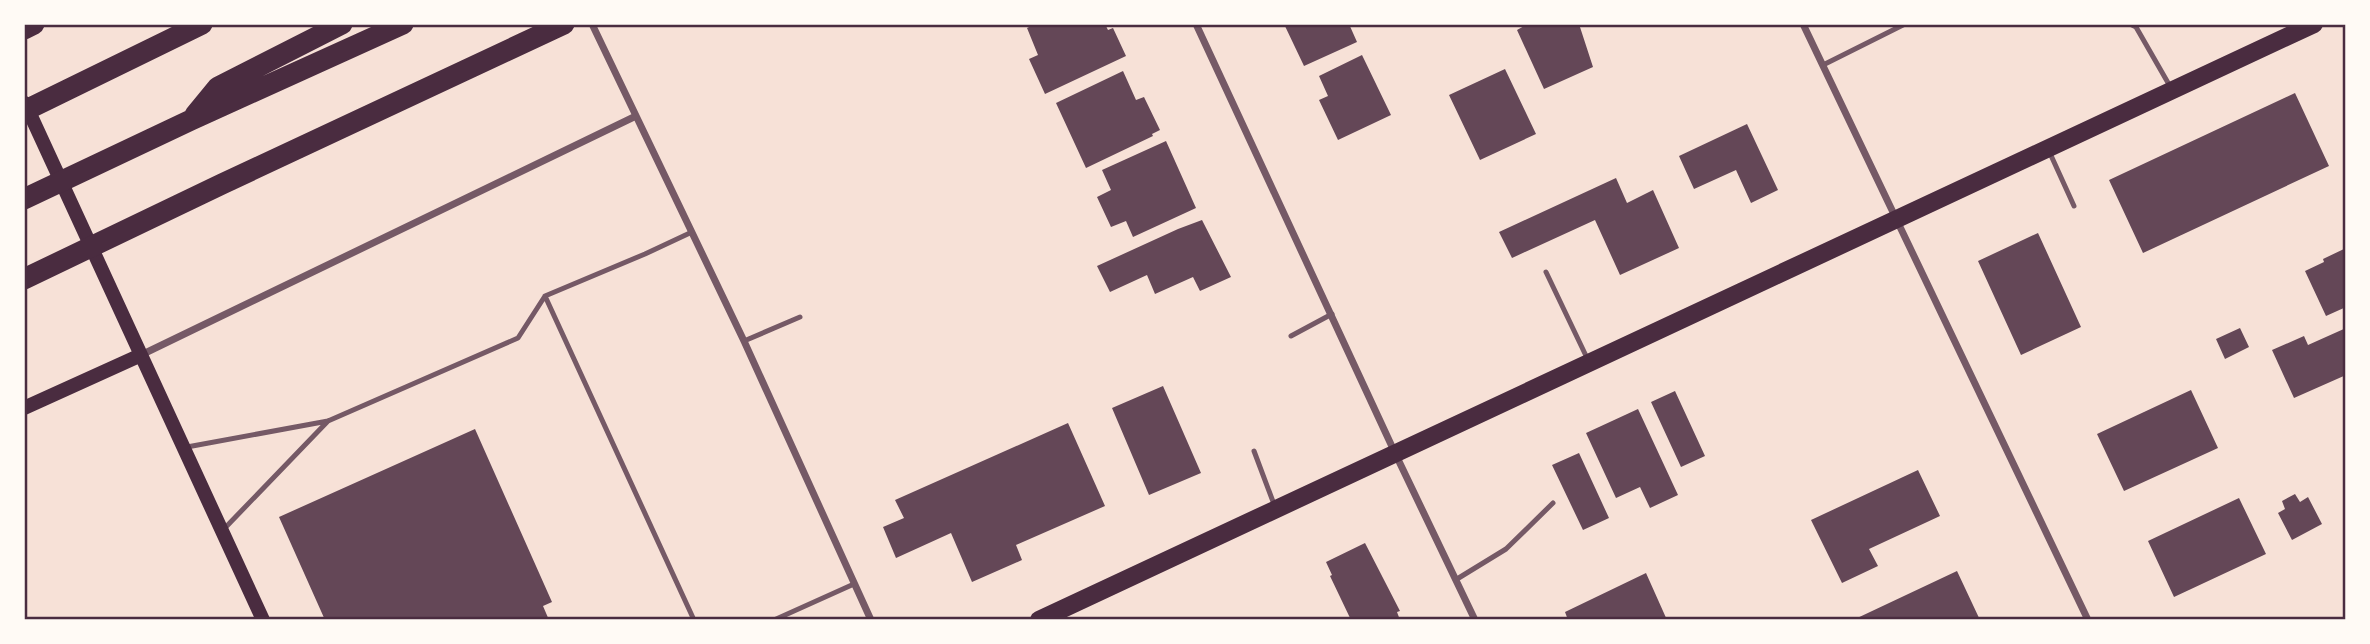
<svg xmlns="http://www.w3.org/2000/svg" width="2370" height="644" font-family="'Exo 2',sans-serif">
  <style>
    .building { fill: #644757 }
    .lines { fill: none; stroke-linecap: round; stroke-linejoin: round }
    .service { stroke: #755966; stroke-width: 5 }
    .minor { stroke: #755966; stroke-width: 7 }
    .secondary { stroke: #4a2c40; stroke-width: 14 }
    .primary { stroke: #4a2c40; stroke-width: 18 }
    .motorway { stroke: #4a2c40; stroke-width: 21 }
    .neatline { fill: none; stroke: #4a2c40; stroke-width: 2.5 }
  </style>
  <rect width="100%" height="100%" fill="#f7e1d7"/>
  <!-- building -->
  <path class="building" d="M 1035,24 L 1105,24 L 1108,30 L 1113,28 L 1126,56 L 1045,94 L 1029,59 L 1038,55 L 1027,28 Z
    M 1284,24 L 1349,24 L 1357,42 L 1304,66 Z
    M 1528,24 L 1579,24 L 1593,67 L 1544,89 L 1517,30 Z
    M 1362,55 L 1391,115 L 1338,140 L 1319,100 L 1328,96 L 1319,76 Z
    M 1505,69 L 1536,134 L 1480,160 L 1449,95 Z
    M 1123,71 L 1136,100 L 1144,97 L 1160,130 L 1152,134 L 1153,136 L 1086,168 L 1056,103 Z
    M 2295,93 L 2329,166 L 2143,253 L 2109,180 Z
    M 1747,124 L 1778,190 L 1751,203 L 1736,170 L 1694,189 L 1679,156 Z
    M 1166,141 L 1196,208 L 1133,237 L 1126,221 L 1111,227 L 1097,197 L 1111,190 L 1102,170 Z
    M 1616,178 L 1627,203 L 1653,190 L 1679,248 L 1620,275 L 1595,220 L 1512,258 L 1499,232 Z
    M 1202,220 L 1231,277 L 1200,291 L 1193,277 L 1155,294 L 1147,275 L 1110,292 L 1097,266 L 1178,229 Z
    M 2038,233 L 2081,327 L 2021,355 L 1978,261 Z
    M 2346,248 L 2346,307 L 2326,316 L 2305,271 L 2324,262 L 2323,259 Z
    M 2240,328 L 2249,347 L 2225,359 L 2216,339 Z
    M 2346,328 L 2346,351 L 2344,352 L 2346,375 L 2294,398 L 2272,350 L 2304,336 L 2308,345 Z
    M 1163,386 L 1201,473 L 1149,495 L 1112,408 Z
    M 2191,390 L 2218,448 L 2124,491 L 2097,434 Z
    M 1675,391 L 1705,456 L 1681,467 L 1651,402 Z
    M 1638,409 L 1678,495 L 1650,508 L 1640,487 L 1616,498 L 1586,433 Z
    M 1068,423 L 1105,506 L 1016,545 L 1022,560 L 972,582 L 951,533 L 896,558 L 883,527 L 904,518 L 895,500 Z
    M 475,429 L 552,602 L 543,606 L 549,620 L 325,620 L 279,517 Z
    M 1579,453 L 1609,518 L 1583,530 L 1552,465 Z
    M 1918,470 L 1940,516 L 1869,549 L 1878,566 L 1842,583 L 1811,520 Z
    M 2295,494 L 2300,502 L 2308,497 L 2322,524 L 2292,540 L 2278,513 L 2285,509 L 2282,501 Z
    M 2239,498 L 2266,554 L 2174,597 L 2148,541 Z
    M 1365,543 L 1400,611 L 1397,612 L 1400,620 L 1351,620 L 1330,576 L 1332,575 L 1326,562 Z
    M 1957,571 L 1980,620 L 1853,620 Z
    M 1646,573 L 1667,620 L 1568,620 L 1565,612 Z"/>
  <g class="lines">
    <!-- service -->
    <path class="service" d="M 2130,24 L 2136,27 L 2171,88
      M 1823,65 L 1905,24
      M 2049,151 L 2074,206
      M 1546,272 L 1588,360
      M 545,296 L 694,620
      M 1291,336 L 1332,314
      M 744,341 L 800,317
      M 187,447 L 328,421 L 518,338 L 545,296 L 645,254 L 692,232
      M 1254,451 L 1275,507
      M 223,530 L 328,421
      M 1457,579 L 1506,549 L 1553,503
      M 774,620 L 854,584"/>
    <!-- minor -->
    <path class="minor" d="M 592,24 L 744,341 L 871,620
      M 1196,24 L 1395,453 L 1475,620
      M 1803,24 L 2088,620
      M 141,355 L 636,116"/>
    <!-- secondary -->
    <path class="secondary" d="M 25,103 L 263,620
      M 24,408 L 141,355"/>
    <!-- primary -->
    <path class="primary" d="M 1039,620 L 2314,24"/>
    <!-- motorway -->
    <path class="motorway" d="M 24,29 L 34,24
      M 24,111 L 202,24
      M 195,115 L 218,87 L 342,24
      M 24,199 L 191,120 L 403,24
      M 24,279 L 222,184 L 564,24"/>
  </g>
  <!-- border -->
  <rect width="2370" height="644" fill="none" stroke="#fffaf5" stroke-width="52"/>
  <rect x="26" y="26" width="2318" height="592" class="neatline"/>
</svg>
